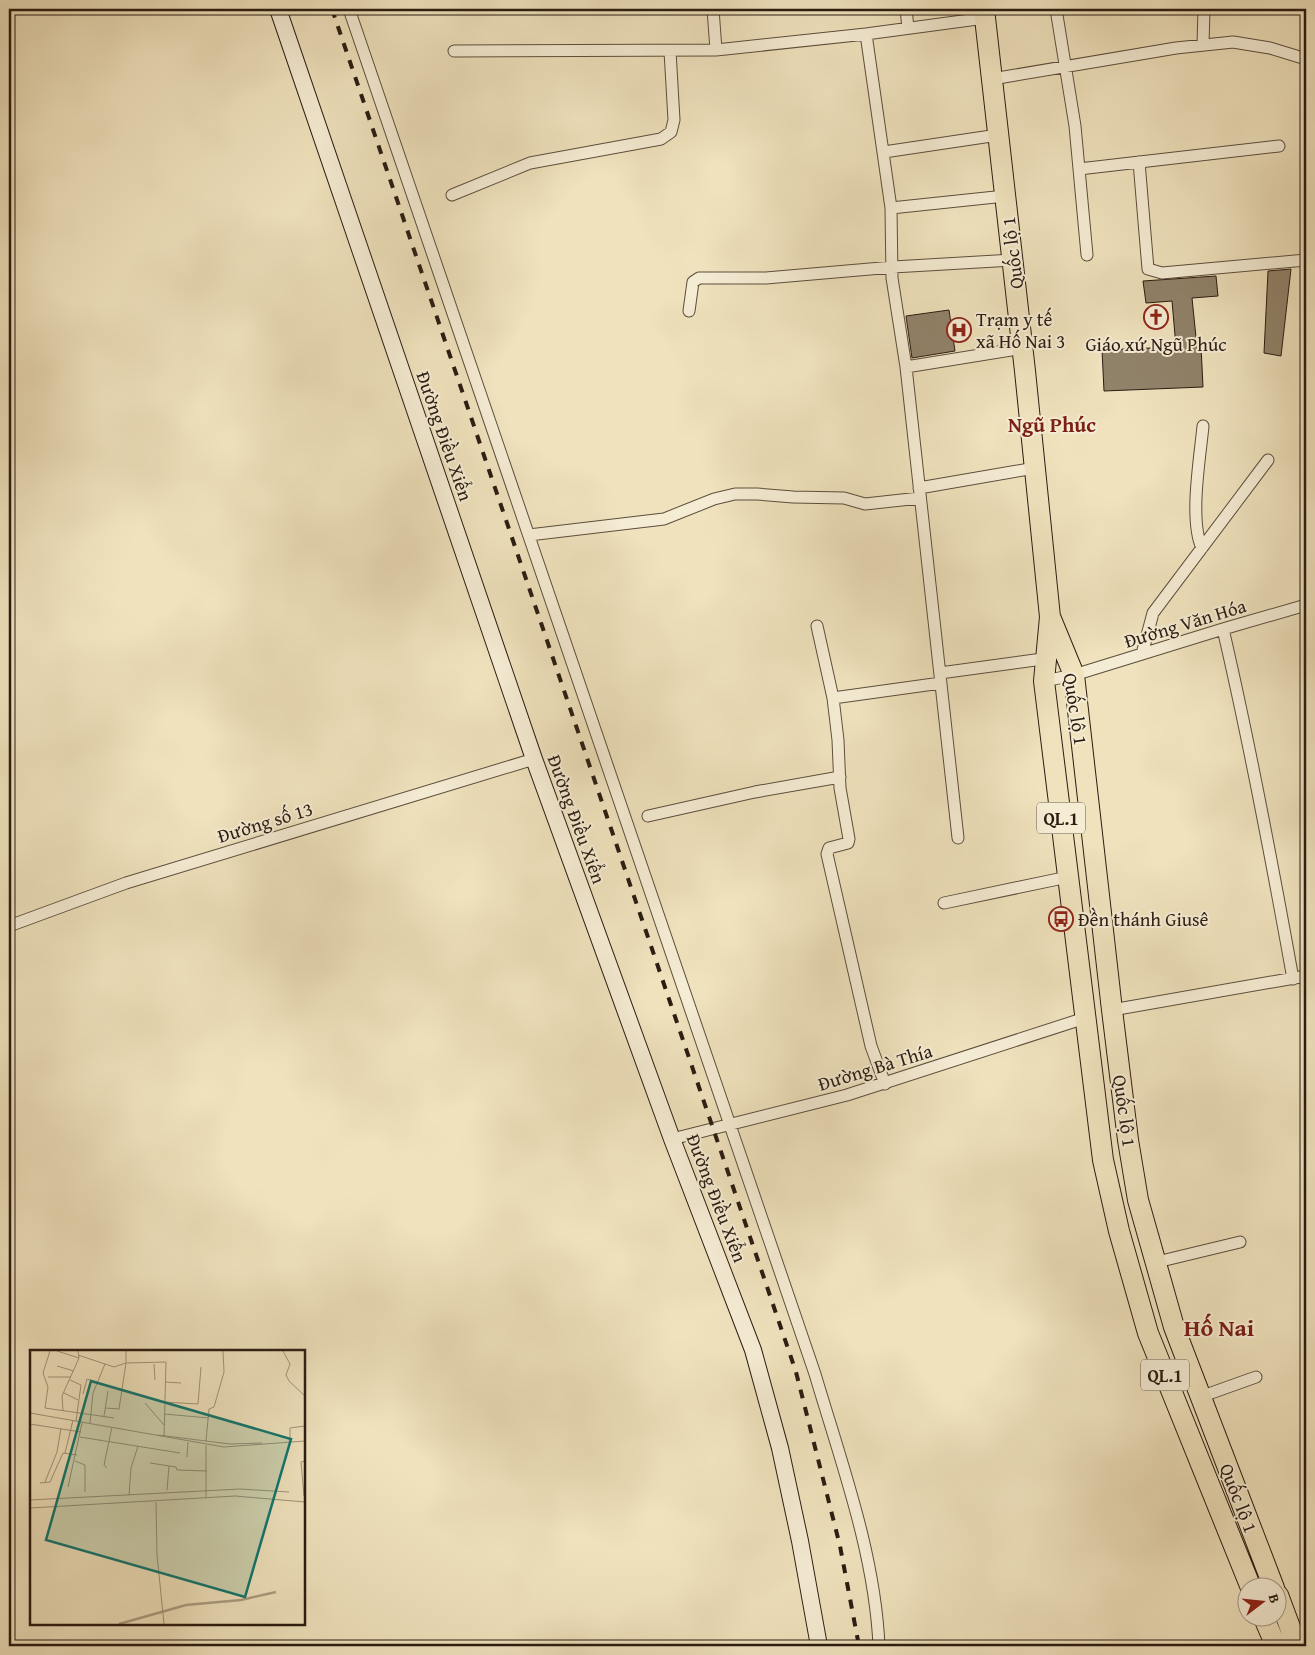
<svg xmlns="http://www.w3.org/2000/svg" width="1315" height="1655" font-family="'Gentium Book Plus',serif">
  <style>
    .building { fill: #91836b; stroke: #2b1c12 }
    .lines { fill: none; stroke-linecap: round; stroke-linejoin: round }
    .street-casing { stroke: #5c4e3d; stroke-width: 13 }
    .secondary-casing { stroke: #2b1c12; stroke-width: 18 }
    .highway-casing { stroke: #2b1c12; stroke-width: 22 }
    .street { stroke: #f5ecd4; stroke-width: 11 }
    .secondary { stroke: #f5ecd4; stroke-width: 16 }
    .highway { stroke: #efe2bd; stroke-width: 20 }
    .rail { stroke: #2b1c12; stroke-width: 4; stroke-dasharray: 9 9; stroke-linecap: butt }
    .labels { text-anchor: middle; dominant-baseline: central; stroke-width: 4; stroke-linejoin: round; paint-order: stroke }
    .shield { fill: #f5ecd4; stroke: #685a4c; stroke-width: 1 }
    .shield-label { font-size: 18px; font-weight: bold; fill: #2b1c12 }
    .street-label { font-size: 19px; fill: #2b1c12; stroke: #f5ecd4 }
    .poi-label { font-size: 19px; fill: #2b1c12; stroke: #f5ecd4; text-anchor: start }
    .quarter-label { font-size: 21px; font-weight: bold; fill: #7a1f14; stroke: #f5ecd4 }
    .district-label { font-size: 24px; font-weight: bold; fill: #7a1f14; stroke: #f5ecd4 }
    .inset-river { fill: none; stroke: #ac9f83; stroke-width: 2.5 }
    .inset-road { fill: none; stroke: #a19379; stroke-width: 1 }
    .view { fill: #0f766e; fill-opacity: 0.15; stroke: #0f766e; stroke-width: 2.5 }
    .inset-edge { fill: none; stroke: #2b1c12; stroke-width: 2.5 }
  </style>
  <rect width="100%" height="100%" fill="#efe2bd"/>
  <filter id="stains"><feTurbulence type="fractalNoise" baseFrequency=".004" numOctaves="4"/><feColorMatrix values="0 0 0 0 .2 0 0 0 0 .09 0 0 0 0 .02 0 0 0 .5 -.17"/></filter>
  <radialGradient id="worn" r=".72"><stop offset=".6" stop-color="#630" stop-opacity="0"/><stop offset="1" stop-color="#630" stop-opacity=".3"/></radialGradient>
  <!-- building -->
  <path class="building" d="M 1291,269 L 1281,356 L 1264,353 L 1268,271 Z
    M 1216,276 L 1218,296 L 1192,298 L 1197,347 L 1201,346 L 1203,387 L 1104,391 L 1102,350 L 1176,347 L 1172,301 L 1146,303 L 1143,281 Z
    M 949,310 L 955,351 L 912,358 L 906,316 Z"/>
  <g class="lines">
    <defs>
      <path id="street" d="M 349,9 L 815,1374 C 841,1462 875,1554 879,1646
        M 713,9 L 716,50
        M 906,9 L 908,28
        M 1056,9 L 1075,126 L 1087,255
        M 866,34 L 891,208 L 892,278 L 906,367 L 958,838
        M 1203,45 L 1204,9
        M 454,51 L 716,50 L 866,34 L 985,18
        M 992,79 L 1176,48 L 1233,42 L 1270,48 L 1306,59
        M 884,152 L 998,135
        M 1139,162 L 1148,269 L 1162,273 L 1306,260
        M 1079,169 L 1279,146
        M 452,195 L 530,163 L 661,139 L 671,132 L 674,120 L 670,51
        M 891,208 L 1005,196
        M 689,311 L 693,282 L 699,278 L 766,278 L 893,267 L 1013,260
        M 906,367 L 1023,348
        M 919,488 L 1035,468
        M 529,535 L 664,519 L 714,499 L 735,494 L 757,494 L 793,497 L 844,498 L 865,504 L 920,498
        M 1202,548 C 1189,520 1200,458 1203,426
        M 817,626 L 833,698 L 838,740 L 840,788 L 849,839 L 848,843 L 829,848 L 827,854 L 871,1046 L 885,1084
        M 1223,629 C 1250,745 1272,862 1293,979
        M 1142,654 L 1153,613 L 1268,460
        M 940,673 L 1050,658
        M 1044,681 L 1074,675 L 1223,629 L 1306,605
        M 833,698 L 941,683
        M 648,816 L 755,792 L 840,777
        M 944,903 L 1068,877
        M 9,926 L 126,883 L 534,759
        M 1112,1010 L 1306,976
        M 672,1139 L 847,1095 L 1085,1018
        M 1157,1262 L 1240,1242
        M 1200,1397 L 1256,1377"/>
      <path id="secondary" d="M 278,9 L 534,759 L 672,1139 L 753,1350 L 780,1448 L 800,1541 L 819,1646"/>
      <path id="highway" d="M 984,9 L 1025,371 L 1050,617 L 1044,681 L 1103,1160 L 1119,1231 L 1148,1333 L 1251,1588
        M 1051,619 L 1074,675 L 1112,1010 L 1128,1140 L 1138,1200 L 1174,1327 L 1274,1588
        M 1278,1595 L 1297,1646
        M 1264,1618 L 1276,1646"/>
    </defs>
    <!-- street casing -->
    <use href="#street" class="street-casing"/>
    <!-- secondary casing -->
    <use href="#secondary" class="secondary-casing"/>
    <!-- highway casing -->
    <use href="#highway" class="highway-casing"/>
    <!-- street -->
    <use href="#street" class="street"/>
    <!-- secondary -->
    <use href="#secondary" class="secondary"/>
    <!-- highway -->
    <use href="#highway" class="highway"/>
    <!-- rail -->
    <path class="rail" d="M 332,9 L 796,1372 L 840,1546 L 859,1646"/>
  </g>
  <!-- icons -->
  <defs>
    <symbol id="church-ring" viewBox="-11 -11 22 22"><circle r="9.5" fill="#f5ecd4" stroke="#8f2418" stroke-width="1.5"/><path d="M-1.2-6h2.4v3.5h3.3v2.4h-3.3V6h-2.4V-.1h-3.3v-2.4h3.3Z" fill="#8f2418"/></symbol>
    <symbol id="hospital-ring" viewBox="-11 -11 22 22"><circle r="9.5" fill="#f5ecd4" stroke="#8f2418" stroke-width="1.5"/><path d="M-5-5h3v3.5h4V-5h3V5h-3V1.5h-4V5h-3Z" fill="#8f2418"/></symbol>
    <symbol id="bus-ring" viewBox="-11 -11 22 22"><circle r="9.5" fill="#f5ecd4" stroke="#8f2418" stroke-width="1.5"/><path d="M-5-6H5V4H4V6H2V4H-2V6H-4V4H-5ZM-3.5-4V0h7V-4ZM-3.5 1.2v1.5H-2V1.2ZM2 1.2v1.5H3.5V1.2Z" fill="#8f2418"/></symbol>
  </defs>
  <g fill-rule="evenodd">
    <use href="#church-ring" x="1142" y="303" width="28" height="28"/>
    <use href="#hospital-ring" x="945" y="316" width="28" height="28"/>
    <use href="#bus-ring" x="1047" y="905" width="28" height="28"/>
  </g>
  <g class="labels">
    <!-- shield labels -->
    <g class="shield">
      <rect x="1037" y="802.5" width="48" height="31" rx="4"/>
      <rect x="1141" y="1359.5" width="48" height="31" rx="4"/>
    </g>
    <g class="shield-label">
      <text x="1061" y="818">QL.1</text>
      <text x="1165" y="1375">QL.1</text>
    </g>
    <!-- street labels -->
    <g class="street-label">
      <text transform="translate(1012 253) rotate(-97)">Quốc lộ 1</text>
      <text transform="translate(445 436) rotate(71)">Đường Điều Xiển</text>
      <text transform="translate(1185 623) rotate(-17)">Đường Văn Hóa</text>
      <text transform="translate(1076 709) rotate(81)">Quốc lộ 1</text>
      <text transform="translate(577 819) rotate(70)">Đường Điều Xiển</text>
      <text transform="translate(265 822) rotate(-17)">Đường số 13</text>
      <text transform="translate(875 1067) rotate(-17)">Đường Bà Thía</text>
      <text transform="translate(1125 1111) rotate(82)">Quốc lộ 1</text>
      <text transform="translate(717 1198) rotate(69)">Đường Điều Xiển</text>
      <text transform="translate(1239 1498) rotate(69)">Quốc lộ 1</text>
    </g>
    <!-- poi labels -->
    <g class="poi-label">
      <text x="976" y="319">Trạm y tế<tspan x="976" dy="22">xã Hố Nai 3</tspan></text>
      <text x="1156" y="344" text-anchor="middle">Giáo xứ Ngũ Phúc</text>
      <text x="1078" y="919">Đền thánh Giusê</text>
    </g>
    <!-- quarter labels -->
    <g class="quarter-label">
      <text x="1052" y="424">Ngũ Phúc</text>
    </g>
    <!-- district labels -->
    <g class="district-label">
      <text x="1219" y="1327">Hố Nai</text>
    </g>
  </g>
  <!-- overview -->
  <g transform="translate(30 1350)">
    <rect width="275" height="275" fill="#efe2bd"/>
    <path class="inset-river" d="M 89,274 L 156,255 L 211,250 L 246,242"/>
    <path class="inset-road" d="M 20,1 L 13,23 L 18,37 L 15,58 L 84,68M 27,1 L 49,8M 253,1 L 260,14 L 256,25 L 259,31 L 275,46M 48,5 L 75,14M 124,14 L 125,30M 27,16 L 44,21M 18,27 L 41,27M 40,30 L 51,35 L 46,71M 135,32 L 151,33M 34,43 L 48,50M 53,44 L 57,29 L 69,33M 134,52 L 168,54 L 171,17M 115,53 L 134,75M 75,58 L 89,59 L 96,13 L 136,12 L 134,87M 33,61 L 32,46 L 49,8 L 48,1M 0,63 L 194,97 L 275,91M 134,64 L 179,68M 74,66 L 78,41M 60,73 L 63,43 L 75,14 L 84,17 L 96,13 L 96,1M 0,74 L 51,82M 128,85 L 200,94 L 232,93M 50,87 L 150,103M 260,90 L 260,78 L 275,76M 176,91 L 179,59 L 184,57 L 194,22 L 193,1M 176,95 L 176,148M 35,103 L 43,70M 157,107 L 158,92M 45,111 L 55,115 L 55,142M 120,113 L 146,117 L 147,120 L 177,121M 77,118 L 74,115 L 82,77M 15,132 L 27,102 L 31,78M 10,133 L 20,132 L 33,103 L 47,105M 38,137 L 52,73M 137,140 L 139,116M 99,145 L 101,118 L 108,96M 274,146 L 271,112 L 275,111M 0,150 L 210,139 L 259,142M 126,152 L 127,205 L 134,274M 0,158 L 205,146 L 275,152"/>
    <path class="view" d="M 61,31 L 261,89 L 215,247 L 16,190 Z"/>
    <rect width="275" height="275" class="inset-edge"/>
  </g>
  <!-- margin -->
  <rect width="1315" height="1655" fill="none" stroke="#efe2bd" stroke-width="30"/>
  <rect x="10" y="10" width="1295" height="1635" fill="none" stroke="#2b1c12" stroke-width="2.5"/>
  <rect x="15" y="15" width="1285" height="1625" fill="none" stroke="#2b1c12"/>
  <!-- north arrow -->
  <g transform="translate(1262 1602) rotate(74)"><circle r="24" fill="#f5ecd4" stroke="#a49986"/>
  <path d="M0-4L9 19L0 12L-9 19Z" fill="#8f2418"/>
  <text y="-8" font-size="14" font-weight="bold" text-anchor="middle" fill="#2b1c12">B</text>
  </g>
  <rect width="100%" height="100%" filter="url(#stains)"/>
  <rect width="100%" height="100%" fill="url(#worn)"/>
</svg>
